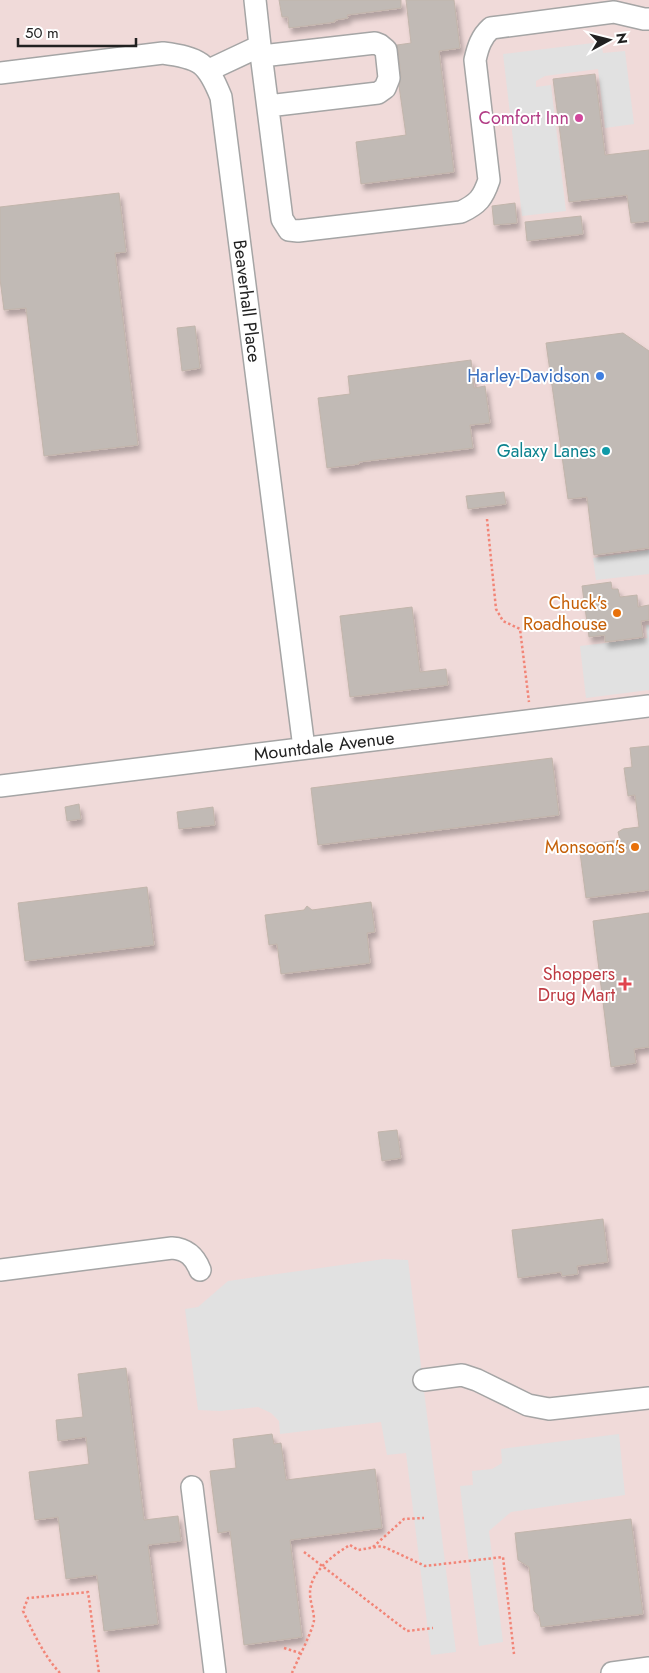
<svg xmlns="http://www.w3.org/2000/svg" width="649" height="1673" font-family="Jost,sans-serif">
  <style>
    .commercial { fill: #f0dad9 }
    .parking { fill: #e1e1e1 }
    .building { fill: #c1bab5; stroke: #c2b5ab; filter: url(#shadow) }
    .lines { fill: none; stroke-linecap: round; stroke-linejoin: round }
    .minor-casing { stroke: #a5a5a5; stroke-width: 24 }
    .path { stroke: #f28577; stroke-width: 2.5; stroke-dasharray: 2.5 2.5; stroke-linecap: butt }
    .minor { stroke: #fff; stroke-width: 21 }
    .hotel-dot { fill: #d1479c; stroke: #fff; stroke-width: 2 }
    .shop-dot { fill: #3f7fe0; stroke: #fff; stroke-width: 2 }
    .culture-dot { fill: #0f9aa8; stroke: #fff; stroke-width: 2 }
    .food-dot { fill: #e8710a; stroke: #fff; stroke-width: 2 }
    .health-dot { fill: #e0444e; stroke: #fff; stroke-width: 2 }
    .labels { text-anchor: middle; dominant-baseline: central; stroke-width: 4; stroke-linejoin: round; paint-order: stroke }
    .hotel-label { font-size: 18px; fill: #b23c85; stroke: #fff; text-anchor: end }
    .street-label { font-size: 18px; fill: #212121; stroke: #fff }
    .shop-label { font-size: 18px; fill: #366cbe; stroke: #fff; text-anchor: end }
    .culture-label { font-size: 18px; fill: #0d838f; stroke: #fff; text-anchor: end }
    .food-label { font-size: 18px; fill: #c56008; stroke: #fff; text-anchor: end }
    .health-label { font-size: 18px; fill: #be3a42; stroke: #fff; text-anchor: end }
  </style>
  <defs>
    <filter id="shadow"><feDropShadow dx="3" dy="5.5" stdDeviation="2.5" flood-color="#0004"/></filter>
  </defs>
  <rect width="100%" height="100%" fill="#f1eee8"/>
  <!-- commercial -->
  <path class="commercial" d="M 0,0 L 649,0 L 649,1673 L 0,1673 Z"/>
  <!-- parking -->
  <path class="parking" d="M 601,42 L 603,53 L 625,51 L 634,124 L 605,128 L 598,69 L 545,76 L 536,81 L 536,87 L 551,85 L 566,211 L 522,216 L 503,54 Z
    M 649,550 L 649,574 L 596,580 L 593,558 Z
    M 646,625 L 649,625 L 649,690 L 586,698 L 580,646 L 647,638 Z
    M 384,1259 L 408,1260 L 456,1652 L 431,1655 L 406,1453 L 387,1455 L 381,1422 L 280,1434 L 279,1421 L 271,1413 L 258,1407 L 220,1411 L 198,1410 L 185,1309 L 198,1307 L 228,1281 Z
    M 619,1434 L 625,1495 L 511,1512 L 489,1531 L 503,1642 L 479,1646 L 460,1486 L 473,1485 L 472,1471 L 492,1469 L 502,1463 L 501,1449 Z"/>
  <!-- building -->
  <path class="building" d="M 279,0 L 401,0 L 401,8 L 347,15 L 348,18 L 335,20 L 335,22 L 289,28 L 288,17 L 282,17 Z
    M 406,0 L 454,0 L 460,48 L 439,51 L 454,172 L 361,184 L 356,142 L 406,135 L 399,86 L 401,77 L 398,49 L 397,45 L 411,43 Z
    M 595,74 L 605,155 L 649,150 L 649,221 L 631,223 L 627,195 L 569,202 L 553,79 Z
    M 119,193 L 126,252 L 115,253 L 138,445 L 44,456 L 26,308 L 4,310 L 0,279 L 0,207 Z
    M 515,203 L 517,223 L 494,225 L 492,206 Z
    M 581,216 L 583,234 L 527,241 L 525,222 Z
    M 195,326 L 200,368 L 182,371 L 177,328 Z
    M 623,333 L 649,351 L 649,548 L 594,555 L 587,497 L 568,499 L 546,343 Z
    M 471,360 L 474,388 L 485,386 L 490,423 L 470,425 L 473,448 L 359,462 L 359,464 L 327,468 L 318,398 L 350,394 L 348,376 Z
    M 504,492 L 506,504 L 468,509 L 466,496 Z
    M 611,582 L 612,589 L 618,589 L 620,597 L 637,595 L 638,607 L 649,605 L 649,620 L 641,621 L 643,637 L 605,642 L 605,635 L 589,637 L 582,586 Z
    M 412,607 L 420,672 L 446,669 L 448,685 L 350,697 L 340,616 Z
    M 649,746 L 649,890 L 586,898 L 579,845 L 620,840 L 618,832 L 623,829 L 639,827 L 635,795 L 628,796 L 624,768 L 632,767 L 630,748 Z
    M 552,758 L 559,815 L 318,845 L 311,788 Z
    M 79,804 L 81,819 L 67,821 L 65,807 Z
    M 213,807 L 215,825 L 179,829 L 177,812 Z
    M 147,887 L 154,945 L 25,961 L 18,903 Z
    M 371,902 L 375,932 L 367,933 L 370,963 L 281,974 L 277,944 L 269,945 L 265,915 L 304,910 L 307,906 L 312,910 Z
    M 649,913 L 649,1047 L 634,1049 L 636,1063 L 611,1067 L 593,921 Z
    M 397,1130 L 401,1158 L 382,1161 L 378,1132 Z
    M 603,1219 L 608,1262 L 577,1266 L 578,1274 L 562,1276 L 561,1272 L 518,1278 L 512,1230 Z
    M 126,1368 L 144,1520 L 178,1516 L 181,1541 L 148,1545 L 158,1624 L 104,1631 L 97,1575 L 66,1579 L 58,1517 L 35,1520 L 29,1472 L 89,1464 L 86,1437 L 58,1441 L 56,1420 L 83,1417 L 78,1374 Z
    M 272,1434 L 274,1444 L 281,1443 L 286,1480 L 375,1469 L 382,1528 L 290,1540 L 302,1637 L 244,1645 L 230,1531 L 218,1533 L 210,1471 L 236,1468 L 233,1439 Z
    M 631,1519 L 643,1614 L 541,1627 L 539,1616 L 534,1611 L 529,1567 L 518,1560 L 515,1533 Z"/>
  <g class="lines">
    <defs>
      <path id="minor" d="M 260,46 L 282,219 L 289,230 L 298,231 L 461,212 C 478,204 483,198 489,180 L 475,60 C 478,47 481,37 491,28 L 614,12 L 644,19 L 649,19
        M 262,56 L 375,43 L 380,45 L 386,50 L 389,78 L 385,88 L 378,93 L 268,106
        M 209,70 L 260,46 L 255,0
        M 0,73 L 163,53 C 200,58 207,62 221,97 L 304,748
        M 0,786 L 649,706
        M 0,1270 L 172,1248 C 187,1249 195,1257 200,1270
        M 424,1380 L 462,1375 L 477,1380 L 528,1405 L 549,1409 L 649,1398
        M 192,1487 L 215,1673
        M 612,1673 L 649,1668"/>
    </defs>
    <!-- minor casing -->
    <use href="#minor" class="minor-casing"/>
    <!-- path -->
    <path class="path" d="M 487,519 L 496,609 L 503,621 L 520,629 L 529,702
      M 373,1547 L 404,1519 L 424,1518
      M 304,1552 L 407,1631 L 433,1628
      M 284,1648 L 300,1653
      M 60,1673 C 44,1656 33,1632 23,1611 L 28,1598 L 88,1592 L 99,1673
      M 292,1673 C 296,1663 314,1628 314,1620 C 314,1611 310,1602 310,1593 C 310,1572 333,1555 350,1545 L 358,1550 L 382,1546 L 425,1566 L 503,1557 L 514,1654"/>
    <!-- minor -->
    <use href="#minor" class="minor"/>
  </g>
  <!-- markers -->
  <circle class="hotel-dot" cx="579" cy="118" r="5"/>
  <circle class="shop-dot" cx="600" cy="376" r="5"/>
  <circle class="culture-dot" cx="606" cy="451" r="5"/>
  <g class="food-dot">
    <circle cx="617" cy="613" r="5"/>
    <circle cx="635" cy="847" r="5"/>
  </g>
  <path class="health-dot" d="M622.5 976.5h5v5h5v5h-5v5h-5v-5h-5v-5h5z"/>
  <g class="labels">
    <!-- hotel labels -->
    <g class="hotel-label">
      <text x="569" y="118">Comfort Inn</text>
    </g>
    <!-- street labels -->
    <g class="street-label">
      <text transform="translate(247 301) rotate(83)">Beaverhall Place</text>
      <text transform="translate(324 746) rotate(-7)">Mountdale Avenue</text>
    </g>
    <!-- shop labels -->
    <g class="shop-label">
      <text x="590" y="376">Harley-Davidson</text>
    </g>
    <!-- culture labels -->
    <g class="culture-label">
      <text x="596" y="451">Galaxy Lanes</text>
    </g>
    <!-- food labels -->
    <g class="food-label">
      <text x="607" y="603">Chuck's<tspan x="607" dy="21">Roadhouse</tspan></text>
      <text x="625" y="847">Monsoon's</text>
    </g>
    <!-- health labels -->
    <g class="health-label">
      <text x="615" y="974">Shoppers<tspan x="615" dy="21">Drug Mart</tspan></text>
    </g>
  </g>
  <!-- north arrow -->
  <g transform="translate(609 40) rotate(83)" stroke="#ffffff" stroke-width="4" paint-order="stroke">
  <path d="M0-4L9 19L0 12L-9 19Z" fill="#212121"/>
  <text y="-8" font-size="14" font-weight="bold" text-anchor="middle" fill="#212121">N</text>
  </g>
  <!-- scale -->
  <path d="M18 38v8h118v-8" fill="none" stroke="#212121" stroke-width="2.5"/>
  <text x="25" y="38" font-size="15" fill="#212121" stroke="#ffffff" stroke-width="4" paint-order="stroke">50 m</text>
</svg>
